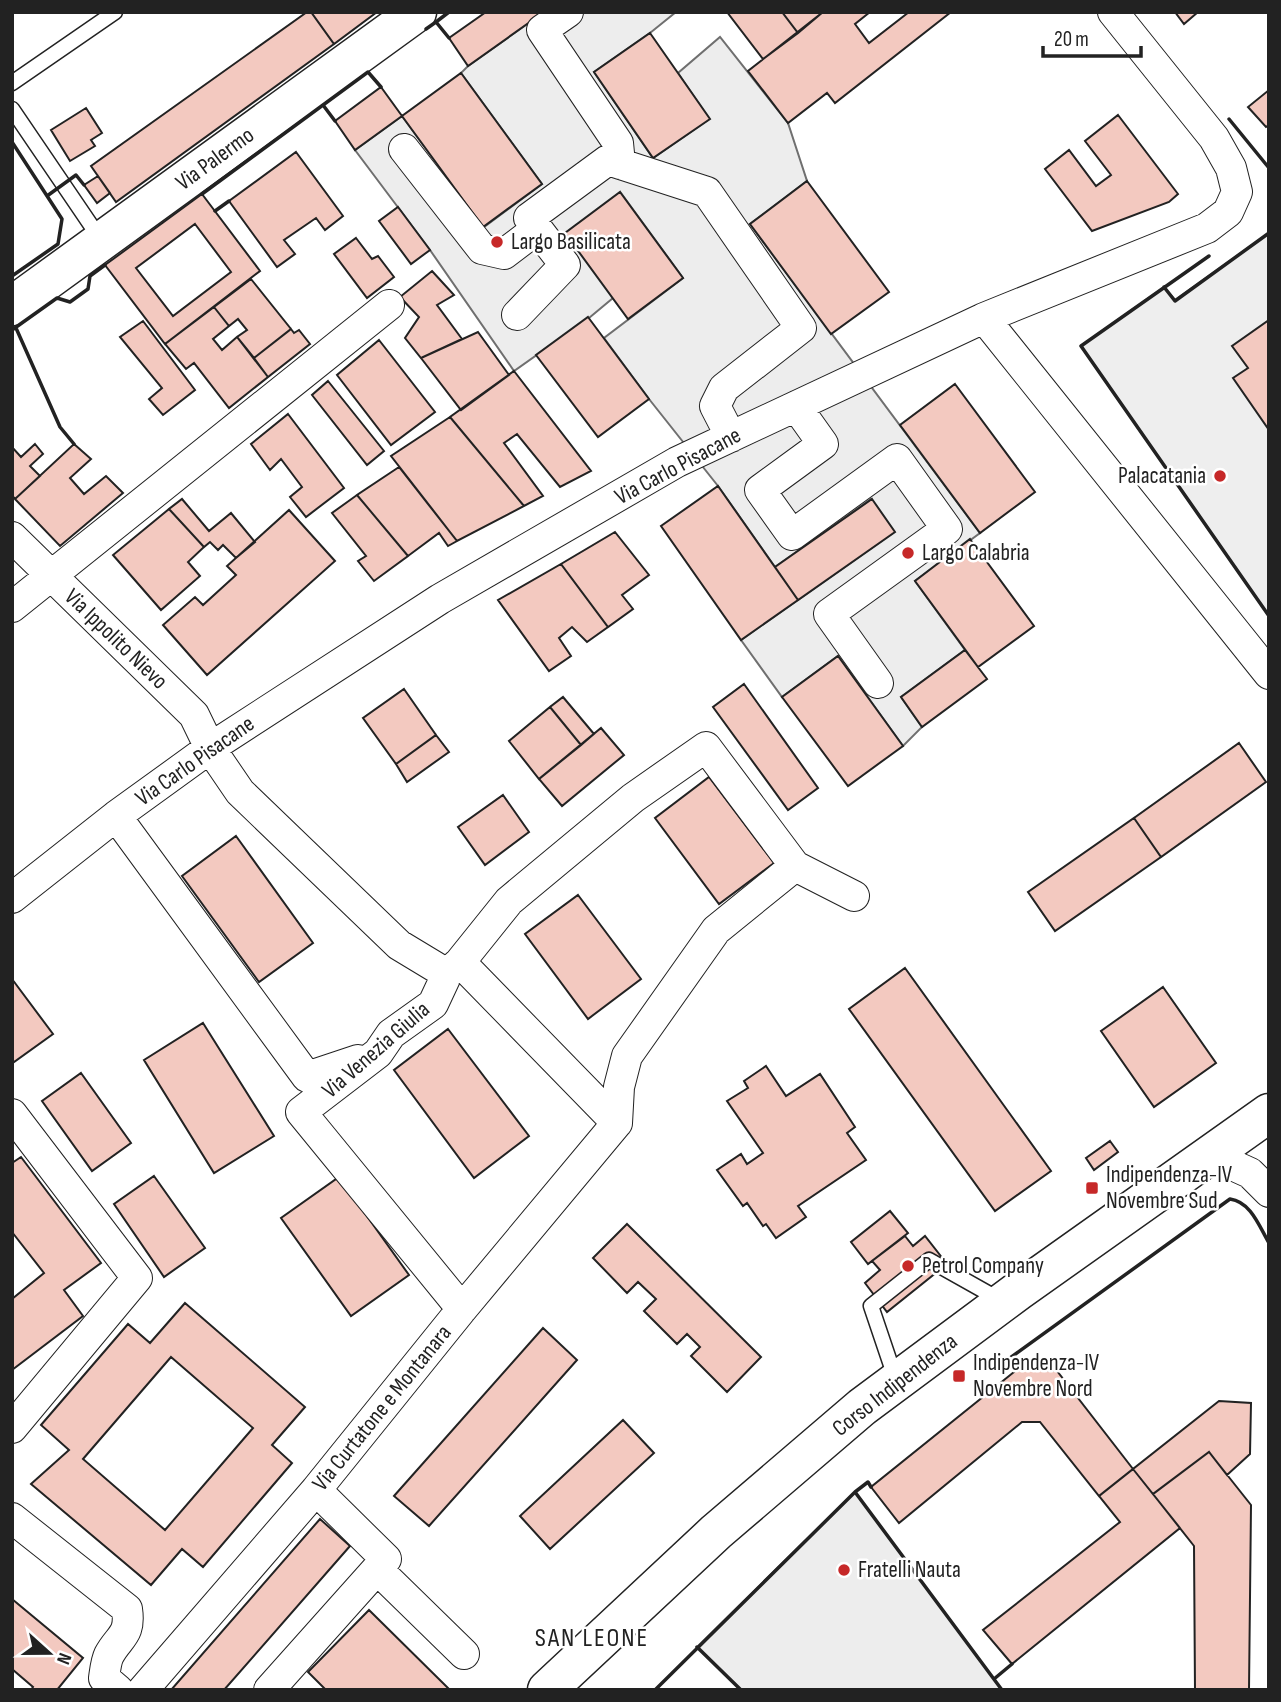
<svg xmlns="http://www.w3.org/2000/svg" width="1281" height="1702" font-family="'Sofia Sans Condensed',sans-serif">
  <style>
    .green { fill: #eee; stroke: #6f6f6f; stroke-width: 2 }
    .parking { fill: #ededed; stroke: #6f6f6f; stroke-width: 2 }
    .building { fill: #f3c9c0; stroke: #222; stroke-width: 2; fill-rule: evenodd }
    .lines { fill: none; stroke-linecap: round; stroke-linejoin: round }
    .lane-casing { stroke: #222; stroke-width: 17 }
    .street-casing { stroke: #222; stroke-width: 32 }
    .secondary-casing { stroke: #222; stroke-width: 41 }
    .primary-casing { stroke: #222; stroke-width: 41 }
    .lane { stroke: #fff; stroke-width: 14 }
    .street { stroke: #fff; stroke-width: 30 }
    .secondary { stroke: #fff; stroke-width: 38 }
    .primary { stroke: #fff; stroke-width: 38 }
    .wall { stroke: #222; stroke-width: 3.5 }
    .poi-dot { fill: #c62828; stroke: #fff; stroke-width: 2.5 }
    .labels { text-anchor: middle; dominant-baseline: central; stroke-width: 5; stroke-linejoin: round; paint-order: stroke }
    .street-label { font-size: 23px; fill: #222; stroke: #fff }
    .poi-label { font-size: 23px; fill: #222; stroke: #fff; text-anchor: start }
    .quarter-label { font-size: 26px; letter-spacing: 2px; fill: #222; stroke: #fff }
  </style>
  <rect width="100%" height="100%" fill="#fff"/>
  <!-- green -->
  <path class="green" d="M 1269,233 L 1269,616 L 1081,346 L 1164,287 L 1175,300 Z"/>
  <!-- parking -->
  <path class="parking" d="M 544,12 L 676,12 L 650,33 L 594,72 L 653,158 L 709,119 L 678,73 L 720,37 L 788,123 L 807,181 L 750,224 L 980,533 L 915,581 L 965,650 L 901,697 L 922,727 L 903,746 L 838,656 L 782,697 L 741,640 L 894,532 L 871,499 L 775,567 L 718,486 L 649,399 L 604,338 L 683,278 L 621,193 L 613,298 L 589,318 L 514,371 L 430,250 L 355,150 L 402,116 L 484,227 L 542,184 L 461,73 L 468,66 Z
    M 855,1492 L 994,1679 L 1002,1690 L 741,1690 L 697,1647 Z"/>
  <!-- building -->
  <path class="building" d="M 307,12 L 311,12 L 334,44 L 116,202 L 91,166 Z
    M 311,12 L 377,12 L 334,44 Z
    M 486,12 L 544,12 L 468,66 L 449,38 Z
    M 727,12 L 782,12 L 798,33 L 763,59 Z
    M 782,12 L 823,12 L 798,33 Z
    M 823,12 L 870,12 L 855,24 L 869,43 L 909,12 L 951,12 L 835,103 L 827,93 L 788,123 L 748,71 Z
    M 1175,12 L 1198,12 L 1184,24 Z
    M 650,33 L 710,119 L 653,158 L 594,72 Z
    M 461,73 L 542,184 L 483,227 L 402,116 Z
    M 381,87 L 402,116 L 355,150 L 335,121 Z
    M 1269,90 L 1269,125 L 1266,127 L 1248,107 Z
    M 86,108 L 102,133 L 91,140 L 95,146 L 70,161 L 51,130 Z
    M 1118,115 L 1178,194 L 1169,202 L 1092,231 L 1045,169 L 1069,150 L 1096,186 L 1111,175 L 1085,141 Z
    M 296,152 L 343,216 L 325,230 L 316,218 L 284,240 L 295,254 L 277,267 L 229,201 Z
    M 98,176 L 110,193 L 97,203 L 84,185 Z
    M 807,181 L 889,292 L 831,334 L 750,224 Z
    M 620,192 L 683,278 L 628,319 L 565,233 Z
    M 202,194 L 260,271 L 165,344 L 105,265 ZM 195,224 L 231,272 L 173,316 L 136,268 Z
    M 398,207 L 430,250 L 411,264 L 379,221 Z
    M 356,238 L 372,259 L 378,256 L 394,277 L 367,298 L 334,254 Z
    M 432,271 L 454,295 L 437,305 L 462,339 L 421,358 L 405,338 L 419,317 L 400,297 Z
    M 251,279 L 291,329 L 254,358 L 237,337 L 247,330 L 238,319 L 229,326 L 214,307 Z
    M 214,307 L 229,326 L 213,339 L 222,350 L 237,337 L 268,377 L 229,408 L 194,363 L 186,369 L 165,344 Z
    M 588,317 L 649,399 L 598,437 L 536,355 Z
    M 1269,320 L 1269,430 L 1233,378 L 1248,368 L 1232,346 Z
    M 143,321 L 195,390 L 163,415 L 149,399 L 162,388 L 120,337 Z
    M 291,329 L 294,333 L 299,330 L 310,344 L 268,377 L 254,358 Z
    M 478,332 L 509,375 L 461,410 L 421,358 Z
    M 379,340 L 435,412 L 391,445 L 337,375 Z
    M 514,371 L 591,471 L 560,487 L 517,434 L 504,443 L 543,496 L 524,506 L 450,417 Z
    M 328,381 L 384,451 L 367,465 L 312,395 Z
    M 955,384 L 1035,492 L 980,533 L 900,425 Z
    M 288,414 L 344,488 L 306,517 L 290,497 L 302,487 L 281,459 L 270,470 L 251,444 Z
    M 450,417 L 524,506 L 457,541 L 391,456 Z
    M 35,444 L 43,454 L 30,466 L 40,476 L 15,499 L 12,495 L 12,447 L 21,457 Z
    M 74,444 L 91,459 L 70,478 L 84,494 L 106,476 L 123,493 L 60,546 L 15,499 Z
    M 399,467 L 457,541 L 448,546 L 439,533 L 408,556 L 357,495 Z
    M 718,486 L 798,600 L 741,640 L 661,526 Z
    M 357,495 L 408,556 L 374,581 L 358,561 L 366,556 L 332,513 Z
    M 182,499 L 209,531 L 231,513 L 255,542 L 236,558 L 223,545 L 218,550 L 210,542 L 204,547 L 169,509 Z
    M 872,499 L 895,532 L 798,600 L 775,567 Z
    M 169,509 L 204,547 L 188,562 L 200,576 L 161,610 L 113,555 Z
    M 289,510 L 335,561 L 207,675 L 163,625 L 195,597 L 203,605 L 236,575 L 227,566 Z
    M 615,532 L 649,575 L 622,595 L 633,609 L 608,627 L 561,564 Z
    M 970,539 L 1034,626 L 978,667 L 915,581 Z
    M 561,564 L 608,627 L 587,642 L 572,627 L 559,638 L 571,656 L 549,671 L 498,600 Z
    M 965,650 L 987,679 L 922,727 L 901,697 Z
    M 838,656 L 903,746 L 848,786 L 782,697 Z
    M 744,684 L 818,788 L 788,810 L 713,707 Z
    M 404,689 L 436,735 L 396,764 L 363,718 Z
    M 563,697 L 594,734 L 581,745 L 550,707 Z
    M 550,707 L 581,745 L 539,779 L 509,741 Z
    M 601,728 L 624,755 L 562,806 L 539,779 Z
    M 436,735 L 449,752 L 407,782 L 396,764 Z
    M 1239,743 L 1266,782 L 1161,857 L 1134,818 Z
    M 709,777 L 774,863 L 719,904 L 655,818 Z
    M 503,795 L 529,832 L 485,865 L 458,827 Z
    M 1134,818 L 1161,857 L 1055,931 L 1028,892 Z
    M 236,836 L 313,943 L 259,982 L 182,876 Z
    M 578,895 L 641,979 L 588,1019 L 525,934 Z
    M 905,968 L 1051,1171 L 995,1211 L 849,1009 Z
    M 12,979 L 53,1034 L 14,1062 L 12,1059 Z
    M 1163,987 L 1216,1063 L 1154,1107 L 1101,1031 Z
    M 203,1023 L 274,1136 L 214,1173 L 144,1060 Z
    M 448,1029 L 529,1136 L 474,1178 L 394,1070 Z
    M 766,1066 L 786,1096 L 820,1074 L 855,1127 L 847,1133 L 866,1160 L 798,1206 L 806,1217 L 776,1238 L 766,1224 L 763,1226 L 747,1203 L 743,1206 L 717,1170 L 741,1154 L 747,1164 L 763,1153 L 727,1101 L 748,1088 L 744,1081 Z
    M 81,1073 L 131,1143 L 92,1171 L 42,1101 Z
    M 1110,1141 L 1118,1152 L 1094,1170 L 1086,1158 Z
    M 21,1157 L 101,1263 L 64,1290 L 83,1316 L 12,1370 L 12,1299 L 44,1273 L 12,1232 L 12,1163 Z
    M 154,1176 L 205,1248 L 164,1277 L 114,1204 Z
    M 339,1177 L 409,1275 L 351,1316 L 281,1218 Z
    M 890,1211 L 908,1233 L 868,1264 L 851,1242 Z
    M 627,1224 L 761,1357 L 727,1392 L 691,1356 L 700,1347 L 687,1334 L 677,1344 L 644,1311 L 656,1299 L 638,1282 L 627,1293 L 593,1258 Z
    M 905,1236 L 913,1246 L 925,1236 L 947,1264 L 887,1312 L 865,1283 L 880,1270 L 872,1261 Z
    M 185,1303 L 305,1407 L 272,1445 L 292,1463 L 203,1567 L 182,1549 L 151,1585 L 31,1484 L 69,1450 L 41,1425 L 128,1324 L 150,1343 ZM 171,1357 L 253,1428 L 165,1530 L 83,1459 Z
    M 543,1328 L 577,1360 L 429,1526 L 394,1496 Z
    M 1019,1368 L 1057,1371 L 1133,1469 L 1099,1496 L 1040,1422 L 1022,1422 L 899,1523 L 871,1487 Z
    M 1219,1401 L 1251,1403 L 1250,1454 L 1227,1475 L 1209,1452 L 1153,1494 L 1133,1469 Z
    M 623,1420 L 654,1453 L 550,1549 L 520,1516 Z
    M 1209,1452 L 1251,1505 L 1249,1690 L 1195,1690 L 1194,1546 L 1153,1494 Z
    M 1133,1469 L 1180,1528 L 1012,1664 L 983,1630 L 1120,1522 L 1099,1496 Z
    M 320,1519 L 350,1546 L 224,1690 L 171,1690 Z
    M 12,1599 L 83,1658 L 57,1690 L 31,1690 L 33,1687 L 12,1669 Z
    M 369,1610 L 449,1689 L 448,1690 L 326,1690 L 308,1672 Z"/>
  <g class="lines">
    <defs>
      <path id="lane" d="M 12,83 L 115,12
        M 12,109 L 101,240
        M 896,1380 L 871,1306 L 929,1260 L 1002,1301"/>
      <path id="street" d="M 568,12 L 542,30 L 618,143 L 620,164
        M 404,149 L 482,249 L 504,254 L 537,229
        M 517,315 L 565,265 L 529,218 L 608,160 L 707,192 L 801,328 L 724,388 L 715,406 L 731,437
        M 984,318 L 1207,228 L 1228,212 L 1237,192 L 1231,168 L 1214,138 L 1113,12
        M 796,406 L 823,444 L 760,490 L 792,535 L 897,459 L 947,529 L 829,614 L 878,683
        M 12,537 L 194,715 L 210,748 L 240,792 L 399,945 L 447,974 L 433,1004 L 391,1034 L 378,1053 L 301,1112 L 462,1309
        M 12,607 L 389,305
        M 116,816 L 307,1077 L 358,1060
        M 12,898 L 116,816 L 210,748 L 440,599 L 677,462 L 984,318 L 1269,674
        M 460,962 L 617,1123
        M 447,974 L 460,962 L 509,901 L 633,798 L 706,747 L 795,866 L 854,896
        M 12,1114 L 137,1278 L 12,1428
        M 617,1123 L 619,1087 L 627,1056 L 716,930 L 795,866
        M 1205,1158 L 1228,1163 L 1250,1173 L 1269,1192
        M 12,1518 L 127,1609 C 131,1636 119,1636 109,1655 C 106,1661 105,1671 104,1678 L 118,1690
        M 377,1569 L 464,1654
        M 143,1690 L 316,1490 L 462,1309 L 617,1123
        M 269,1690 L 386,1559 L 316,1490"/>
      <path id="secondary" d="M 12,306 L 417,12"/>
      <path id="primary" d="M 547,1690 L 716,1532 L 862,1407 L 1018,1291 L 1269,1113"/>
    </defs>
    <!-- lane casing -->
    <use href="#lane" class="lane-casing"/>
    <!-- street casing -->
    <use href="#street" class="street-casing"/>
    <!-- secondary casing -->
    <use href="#secondary" class="secondary-casing"/>
    <!-- primary casing -->
    <use href="#primary" class="primary-casing"/>
    <!-- lane -->
    <use href="#lane" class="lane"/>
    <!-- street -->
    <use href="#street" class="street"/>
    <!-- secondary -->
    <use href="#secondary" class="secondary"/>
    <!-- primary -->
    <use href="#primary" class="primary"/>
    <!-- wall -->
    <path class="wall" d="M 436,22 L 449,12
      M 426,29 L 436,22 L 449,38
      M 323,105 L 368,72 L 381,87
      M 1229,119 L 1269,168
      M 12,142 L 62,219 L 58,244 L 12,276
      M 202,194 L 323,105 L 335,121
      M 47,196 L 76,175 L 84,185
      M 215,211 L 229,201
      M 1209,256 L 1081,346 L 1269,616
      M 1164,287 L 1175,301 L 1269,233
      M 16,328 L 60,427 L 74,444
      M 12,330 L 57,298 L 70,302 L 88,289 L 90,276 L 105,265
      M 1019,1368 L 1010,1358 L 1230,1199 C 1251,1202 1259,1226 1269,1243
      M 855,1492 L 1002,1690
      M 697,1647 L 741,1690
      M 994,1679 L 1012,1664
      M 655,1690 L 855,1492 L 868,1482 L 871,1487"/>
  </g>
  <!-- markers -->
  <g class="poi-dot">
    <circle cx="497" cy="242" r="7"/>
    <circle cx="1220" cy="476" r="7"/>
    <circle cx="908" cy="553" r="7"/>
    <rect x="1085" y="1181" width="14" height="14" rx="3.5"/>
    <circle cx="908" cy="1266" r="7"/>
    <rect x="952" y="1369" width="14" height="14" rx="3.5"/>
    <circle cx="844" cy="1570" r="7"/>
  </g>
  <g class="labels">
    <!-- street labels -->
    <g class="street-label">
      <text transform="translate(215 159) rotate(-36)">Via Palermo</text>
      <text transform="translate(678 466) rotate(-28)">Via Carlo Pisacane</text>
      <text transform="translate(116 639) rotate(44)">Via Ippolito Nievo</text>
      <text transform="translate(195 761) rotate(-35)">Via Carlo Pisacane</text>
      <text transform="translate(376 1050) rotate(-41)">Via Venezia Giulia</text>
      <text transform="translate(895 1385) rotate(-38)">Corso Indipendenza</text>
      <text transform="translate(382 1408) rotate(-51)">Via Curtatone e Montanara</text>
    </g>
    <!-- poi labels -->
    <g class="poi-label">
      <text x="511" y="242">Largo Basilicata</text>
      <text x="1206" y="476" text-anchor="end">Palacatania</text>
      <text x="922" y="553">Largo Calabria</text>
      <text x="1106" y="1175">Indipendenza-IV<tspan x="1106" dy="26">Novembre Sud</tspan></text>
      <text x="922" y="1266">Petrol Company</text>
      <text x="973" y="1363">Indipendenza-IV<tspan x="973" dy="26">Novembre Nord</tspan></text>
      <text x="858" y="1570">Fratelli Nauta</text>
    </g>
    <!-- quarter labels -->
    <g class="quarter-label">
      <text x="592" y="1638">SAN LEONE</text>
    </g>
  </g>
  <!-- border -->
  <rect width="1281" height="1702" fill="none" stroke="#222222" stroke-width="28"/>
  <!-- north arrow -->
  <g transform="translate(49 1653) rotate(111)" stroke="#ffffff" stroke-width="5" paint-order="stroke">
  <path d="M0-5L12 26L0 18L-12 26Z" fill="#222222"/>
  <text y="-10" font-size="19" font-weight="bold" text-anchor="middle" fill="#222222">N</text>
  </g>
  <!-- scale -->
  <path d="M1043 46v10h98v-10" fill="none" stroke="#222222" stroke-width="3.5"/>
  <text x="1054" y="46" font-size="21" fill="#222222" stroke="#ffffff" stroke-width="5" paint-order="stroke">20 m</text>
</svg>
